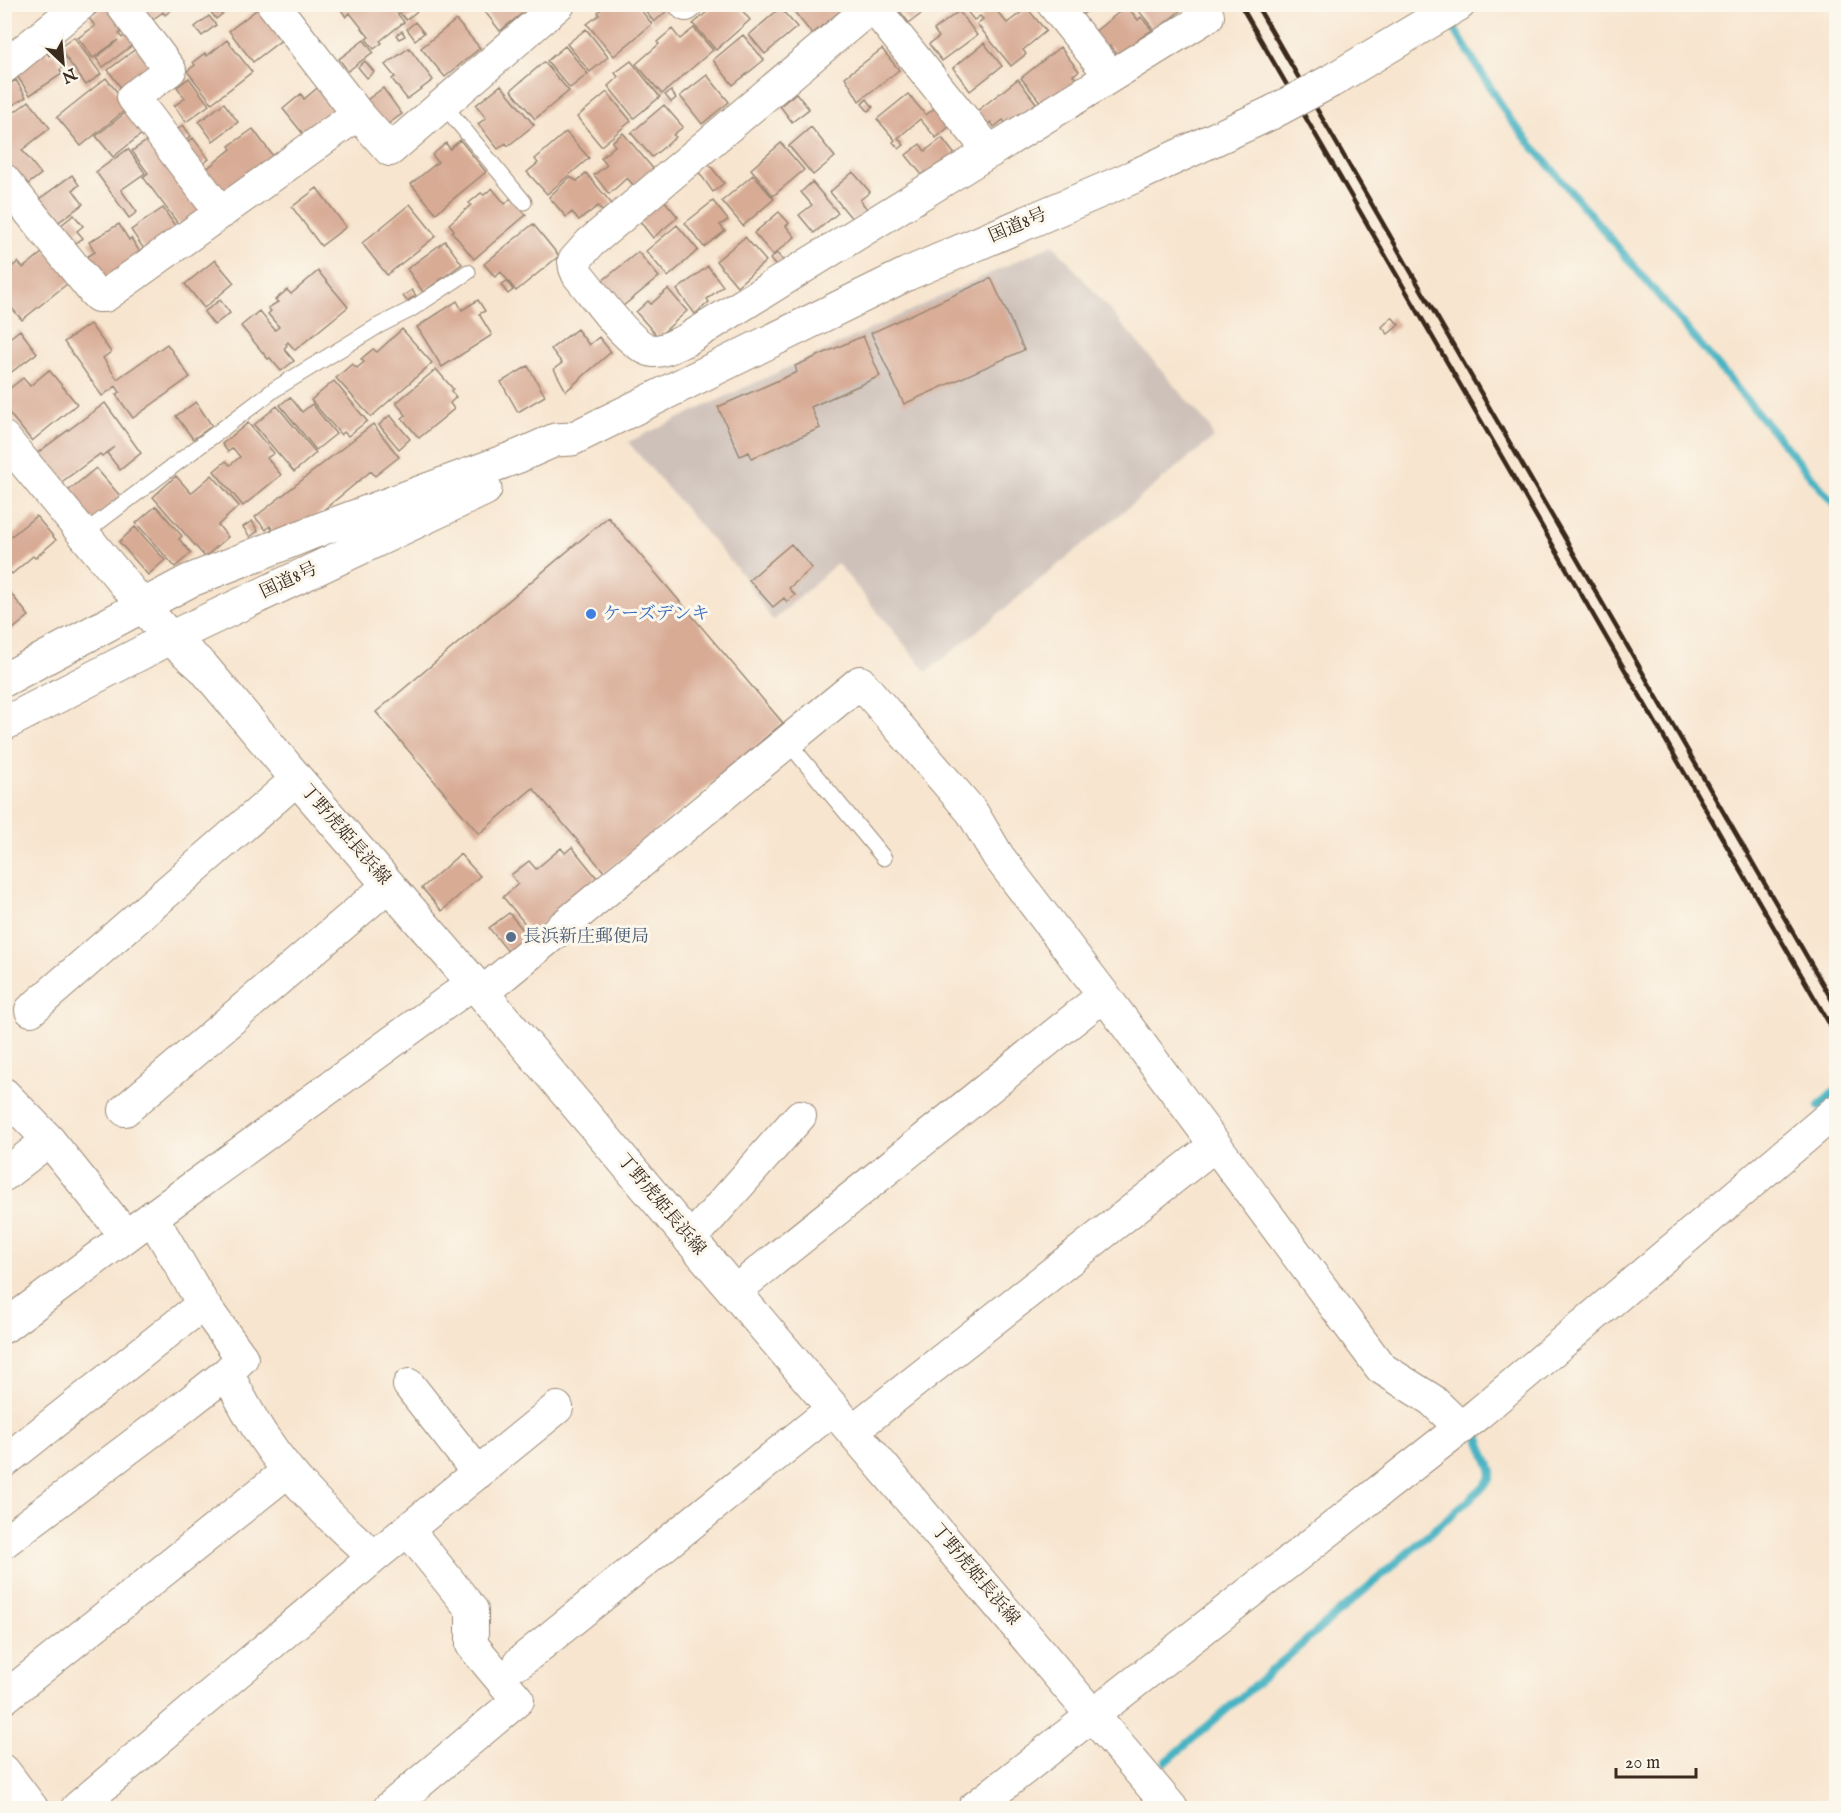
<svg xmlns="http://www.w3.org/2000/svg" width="1841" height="1813" font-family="'IM FELL English','Noto Serif JP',serif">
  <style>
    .industrial { fill: #cec1b9 }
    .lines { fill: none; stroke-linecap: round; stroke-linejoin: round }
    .stream { stroke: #46b3c3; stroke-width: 8 }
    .building { fill: #d8ab95 }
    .lane-casing { stroke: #998876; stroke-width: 17 }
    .street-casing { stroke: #998876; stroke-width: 34 }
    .secondary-casing { stroke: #998876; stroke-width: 35 }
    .highway-casing { stroke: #998876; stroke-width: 35 }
    .lane { stroke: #fff; stroke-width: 15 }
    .street { stroke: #fff; stroke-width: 32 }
    .secondary { stroke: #fff; stroke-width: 33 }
    .highway { stroke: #fff; stroke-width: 33 }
    .rail { stroke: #3b2a1e; stroke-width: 4.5 }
    .highway-bridge-casing { stroke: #998876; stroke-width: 35; stroke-linecap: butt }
    .highway-bridge { stroke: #fff; stroke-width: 33 }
    .shop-dot { fill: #3f7fe0; stroke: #fbf7ec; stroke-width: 2 }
    .service-dot { fill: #5c6f8a; stroke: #fbf7ec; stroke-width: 2 }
    .labels { text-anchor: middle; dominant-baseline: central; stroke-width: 6; stroke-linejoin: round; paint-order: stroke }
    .street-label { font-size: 18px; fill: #3b2a1e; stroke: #fbf7ec }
    .shop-label { font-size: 18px; fill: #366cbe; stroke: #fbf7ec; text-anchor: start }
    .service-label { font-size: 18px; fill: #4e5e75; stroke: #fbf7ec; text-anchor: start }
  </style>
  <rect width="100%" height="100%" fill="#fbf7ec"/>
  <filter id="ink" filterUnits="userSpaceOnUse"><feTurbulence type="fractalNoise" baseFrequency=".0167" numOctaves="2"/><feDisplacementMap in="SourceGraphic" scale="12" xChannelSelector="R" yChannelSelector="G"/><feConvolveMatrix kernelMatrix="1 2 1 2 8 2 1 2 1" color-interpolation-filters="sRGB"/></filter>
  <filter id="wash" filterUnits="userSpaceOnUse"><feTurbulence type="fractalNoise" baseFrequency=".008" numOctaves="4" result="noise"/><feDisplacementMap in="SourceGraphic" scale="24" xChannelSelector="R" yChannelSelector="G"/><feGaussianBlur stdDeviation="1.35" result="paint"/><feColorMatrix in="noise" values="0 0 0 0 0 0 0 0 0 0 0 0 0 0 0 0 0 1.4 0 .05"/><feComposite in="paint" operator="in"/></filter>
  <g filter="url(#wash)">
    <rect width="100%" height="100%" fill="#f7e5cf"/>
    <!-- industrial -->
    <path class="industrial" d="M 1053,244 L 1210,427 L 1213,438 L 927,672 L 837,563 L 773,621 L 744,577 L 628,442 Z"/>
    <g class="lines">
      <!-- stream -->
      <path class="stream" d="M 1455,30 L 1509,118 L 1836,506
        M 1819,1106 L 1836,1090
        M 1166,1762 L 1480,1490 L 1490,1479 L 1492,1471 L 1476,1431"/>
    </g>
    <g id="blocks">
      <!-- building -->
      <path class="building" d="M 108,4 L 129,26 L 119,34 L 122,38 L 134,28 L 142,38 L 103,67 L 96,58 L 118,40 L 93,58 L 78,38 L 95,26 L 89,18 Z
        M 141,4 L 175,4 L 176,6 L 165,15 L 163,12 L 152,20 Z
        M 205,4 L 235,4 L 216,19 Z
        M 337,4 L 390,4 L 404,22 L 380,41 L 382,43 L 374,49 L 366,39 L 369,37 L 350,13 L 346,17 Z
        M 392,4 L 426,4 L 406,20 Z
        M 479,4 L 526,4 L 529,8 L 500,31 Z
        M 607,4 L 636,4 L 652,24 L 614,56 L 587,24 L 599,15 L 598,12 Z
        M 640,4 L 675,4 L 654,22 Z
        M 716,4 L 737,4 L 750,20 L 716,50 L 693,24 Z
        M 799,4 L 839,4 L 843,9 L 812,34 L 793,10 Z
        M 898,4 L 925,4 L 923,6 L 925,11 L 909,23 L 896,6 Z
        M 961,4 L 1000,4 L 995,9 L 1007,23 L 1027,8 L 1046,31 L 1023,50 L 1026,54 L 1011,66 L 977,24 L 983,19 L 980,16 L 974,20 Z
        M 1068,4 L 1101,4 L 1096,8 L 1094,6 L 1078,18 Z
        M 1137,5 L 1180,5 L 1177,7 L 1180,11 L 1155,31 L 1135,6 Z
        M 1127,6 L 1138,20 L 1141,17 L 1152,30 L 1117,54 L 1110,46 L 1105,50 L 1093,33 Z
        M 260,7 L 284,38 L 253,62 L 229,31 Z
        M 780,8 L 797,27 L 765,54 L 749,35 Z
        M 959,11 L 977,35 L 942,61 L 929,44 L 939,37 L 934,30 Z
        M 209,16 L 216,25 L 202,36 L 195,27 Z
        M 456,20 L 480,48 L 445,77 L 421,48 Z
        M 415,22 L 424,33 L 415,40 L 407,29 Z
        M 694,28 L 713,50 L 662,94 L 636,64 L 659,44 L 657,42 L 672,29 L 680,39 Z
        M 586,29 L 608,57 L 590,72 L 567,44 Z
        M 402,31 L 405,36 L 399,39 L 396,35 Z
        M 743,35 L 764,60 L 733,85 L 713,60 Z
        M 74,37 L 101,74 L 86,85 L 59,48 Z
        M 227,40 L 252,72 L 212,103 L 187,71 L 195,65 L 193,62 L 205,53 L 207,56 Z
        M 364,40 L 373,52 L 348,71 L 339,59 Z
        M 984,43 L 1002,66 L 970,91 L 953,68 Z
        M 43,46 L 49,56 L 53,53 L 63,67 L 60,70 L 62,74 L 30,95 L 15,73 Z
        M 565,46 L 588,74 L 570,88 L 547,61 Z
        M 1060,47 L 1079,71 L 1073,75 L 1077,80 L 1046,109 L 1021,78 Z
        M 137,48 L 158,67 L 127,96 L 108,70 Z
        M 409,48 L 433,80 L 407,99 L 392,79 L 395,77 L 385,65 Z
        M 882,49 L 899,70 L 859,101 L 845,77 Z
        M 365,61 L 374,72 L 367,78 L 358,67 Z
        M 631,61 L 660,97 L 634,118 L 608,86 L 618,77 L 615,73 Z
        M 544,62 L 569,91 L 535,119 L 511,90 Z
        M 707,75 L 729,102 L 702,124 L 680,96 Z
        M 106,78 L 129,107 L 81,146 L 57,117 Z
        M 189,78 L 209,105 L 186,122 L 174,106 L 185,98 L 177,87 Z
        M 1018,79 L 1039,107 L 1008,126 L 1003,120 L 994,127 L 991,122 L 988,124 L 977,111 Z
        M 16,80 L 26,97 L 13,105 L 4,91 L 4,87 Z
        M 322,84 L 344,112 L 308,140 L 283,109 L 301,94 L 304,99 Z
        M 501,85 L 534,125 L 508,146 L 506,143 L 498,149 L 478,124 L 486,118 L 476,105 Z
        M 383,88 L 402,114 L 378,131 L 360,105 Z
        M 671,91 L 676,98 L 671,102 L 665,95 Z
        M 607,92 L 631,121 L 601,146 L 577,117 Z
        M 796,93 L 809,109 L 792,122 L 780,106 Z
        M 908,94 L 926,115 L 936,107 L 951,125 L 936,138 L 920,119 L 898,138 L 904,145 L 899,149 L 893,142 L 895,140 L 877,119 Z
        M 867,99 L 873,107 L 868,111 L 862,104 Z
        M 29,101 L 50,128 L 22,150 L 41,174 L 23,188 L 4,165 L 4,120 Z
        M 224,103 L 238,122 L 213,141 L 199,122 Z
        M 664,105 L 683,127 L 673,135 L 676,137 L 652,157 L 631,133 Z
        M 134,106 L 143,133 L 113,157 L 96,136 Z
        M 183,125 L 191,136 L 178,146 L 169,136 Z
        M 811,127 L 835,157 L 813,175 L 789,146 Z
        M 253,129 L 278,163 L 233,201 L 204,171 L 231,149 L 229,146 Z
        M 566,132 L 589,158 L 547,194 L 527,172 L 538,163 L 535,159 Z
        M 623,133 L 655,171 L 635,187 L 627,178 L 609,194 L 594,175 L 607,165 L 601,158 L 615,146 L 612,142 Z
        M 157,134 L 211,208 L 182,229 L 143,177 L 148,173 L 132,151 Z
        M 193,138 L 209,159 L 196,169 L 180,148 Z
        M 942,138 L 956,156 L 926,180 L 906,155 L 920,144 L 925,151 Z
        M 460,140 L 486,172 L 436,213 L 411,184 L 438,162 L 432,155 L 446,143 L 450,149 Z
        M 781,143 L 804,170 L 773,196 L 751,169 Z
        M 128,149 L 145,173 L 121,190 L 137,212 L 129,218 L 96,172 Z
        M 708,163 L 724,183 L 713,192 L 698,171 Z
        M 853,172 L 870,192 L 860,200 L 867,209 L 853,220 L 830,192 Z
        M 586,173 L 612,204 L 602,211 L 598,206 L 579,220 L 572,212 L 566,217 L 549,197 L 570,177 L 577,181 Z
        M 72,175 L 79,185 L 73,190 L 83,204 L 56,224 L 38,200 Z
        M 753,175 L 774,199 L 743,226 L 722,201 Z
        M 812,182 L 838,213 L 814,233 L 799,215 L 812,205 L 801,192 Z
        M 317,188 L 346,227 L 321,246 L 292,207 Z
        M 492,188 L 505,204 L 511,198 L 526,215 L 474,259 L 452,232 L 454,230 L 449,224 L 471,205 L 469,203 L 481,193 L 484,195 Z
        M 663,199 L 678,217 L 653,238 L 638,219 Z
        M 713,201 L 728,220 L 720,225 L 725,231 L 704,247 L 685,223 Z
        M 410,204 L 436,236 L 387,275 L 362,243 Z
        M 163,208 L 182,236 L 150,258 L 131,230 Z
        M 779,212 L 789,223 L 786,226 L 795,237 L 773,255 L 754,233 Z
        M 74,215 L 83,226 L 77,231 L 83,238 L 70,247 L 56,229 Z
        M 119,224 L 129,240 L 131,238 L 145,260 L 104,285 L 83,259 L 95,252 L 89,242 Z
        M 533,224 L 559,256 L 516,291 L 501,272 L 495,277 L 484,264 Z
        M 677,225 L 698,250 L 668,277 L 646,251 Z
        M 745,237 L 766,261 L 737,286 L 716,261 Z
        M 445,241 L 462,264 L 423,292 L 407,269 Z
        M 47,249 L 72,280 L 22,320 L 4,299 L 4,264 L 9,269 L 18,262 L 23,268 Z
        M 638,252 L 659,277 L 623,306 L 602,281 Z
        M 777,253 L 786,264 L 779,270 L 770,259 Z
        M 215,260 L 234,283 L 204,308 L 185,284 Z
        M 708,266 L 723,286 L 707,299 L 709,302 L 695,314 L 677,290 Z
        M 318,271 L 348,307 L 295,350 L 288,342 L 286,344 L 287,345 L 284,349 L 294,361 L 281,371 L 270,358 L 268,359 L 241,326 L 259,311 L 275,330 L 279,327 L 268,314 L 271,311 L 268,308 L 278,302 L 275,300 L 287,290 L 291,294 Z
        M 991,278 L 1024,350 L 904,404 L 871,333 Z
        M 507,281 L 513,290 L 508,294 L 501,285 Z
        M 668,289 L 687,311 L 658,337 L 636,312 L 648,301 L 651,304 Z
        M 412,290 L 416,296 L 407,301 L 403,296 Z
        M 220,300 L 230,313 L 214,325 L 204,312 Z
        M 478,300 L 485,311 L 479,314 L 492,335 L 442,367 L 417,327 L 457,301 L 462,310 Z
        M 1392,317 L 1399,325 L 1388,334 L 1382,327 Z
        M 90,324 L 111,352 L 103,358 L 117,379 L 167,344 L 190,377 L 133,418 L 116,395 L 120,392 L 116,386 L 102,396 L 64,342 Z
        M 402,329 L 432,363 L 371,417 L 336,378 L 352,364 L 357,368 L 364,362 L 361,359 L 373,349 L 377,352 Z
        M 577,329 L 589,345 L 599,337 L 611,352 L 566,391 L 554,369 L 562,363 L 551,349 Z
        M 20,330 L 37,353 L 6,376 L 4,374 L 4,342 Z
        M 863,336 L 880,376 L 811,407 L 820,428 L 752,458 L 749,452 L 740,456 L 718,407 L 797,372 L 795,366 Z
        M 528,366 L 545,396 L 518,412 L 501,382 Z
        M 436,369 L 453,389 L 451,391 L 456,397 L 450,403 L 454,409 L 419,438 L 402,418 L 406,415 L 396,403 Z
        M 49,370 L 77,404 L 32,441 L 4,407 L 4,393 L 23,378 L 30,386 Z
        M 334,381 L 367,421 L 348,436 L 344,432 L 341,435 L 311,400 Z
        M 290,397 L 302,412 L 312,404 L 336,434 L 316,450 L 280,405 Z
        M 196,402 L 212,426 L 193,439 L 176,416 Z
        M 105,403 L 141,453 L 120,470 L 107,453 L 114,447 L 102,456 L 100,454 L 56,486 L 32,457 Z
        M 277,406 L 316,453 L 294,472 L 254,425 Z
        M 390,415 L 410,439 L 399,449 L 379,425 Z
        M 248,423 L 274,453 L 267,458 L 281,475 L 243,506 L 214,471 L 226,461 L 230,465 L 240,457 L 233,448 L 228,452 L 222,444 Z
        M 373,424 L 399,457 L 375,476 L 371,471 L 316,516 L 275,534 L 270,526 L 266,530 L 255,517 Z
        M 96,468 L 121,497 L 93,521 L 68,491 Z
        M 212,475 L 239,506 L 218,525 L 228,537 L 205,557 L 153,497 L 176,476 L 191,493 Z
        M 156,506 L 182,536 L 179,539 L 191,553 L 175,567 L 136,523 Z
        M 36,516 L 56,540 L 35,558 L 33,556 L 12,574 L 4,565 L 4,542 Z
        M 608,517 L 783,723 L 605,873 L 533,788 L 479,834 L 376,712 Z
        M 252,521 L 258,531 L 250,537 L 243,527 Z
        M 135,527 L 165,560 L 148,575 L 119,542 Z
        M 791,544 L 812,568 L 789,588 L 795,595 L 787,602 L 784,598 L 773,607 L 749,580 Z
        M 4,585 L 29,616 L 7,634 L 9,637 L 4,640 Z
        M 572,847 L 597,878 L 532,932 L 503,897 L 518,884 L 511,875 L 529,861 L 536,869 L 561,848 L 565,853 Z
        M 460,854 L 480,876 L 442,911 L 422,888 Z
        M 509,913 L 534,943 L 514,959 L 489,928 Z"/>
    </g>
  </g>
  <g filter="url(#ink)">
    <use href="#blocks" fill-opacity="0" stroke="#998876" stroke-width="1.5"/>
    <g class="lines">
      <defs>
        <path id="lane" d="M 442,103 L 524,202
          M 83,534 L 275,389 L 378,326 L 410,310 L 468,272
          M 787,741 L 884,858"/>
        <path id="street" d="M 121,4 L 170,70 L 133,97 L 221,213
          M 273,4 L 358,114 L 390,150 L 559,4
          M 871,4 L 990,152
          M 1053,4 L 1111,76
          M 686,5 L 687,4
          M 872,6 L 590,243 L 574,261 L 575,268 L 578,275 C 594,293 630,349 654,351 C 665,351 676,344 686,340 L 1208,16 L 1202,4
          M 4,67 L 81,4
          M 4,180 L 94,292 L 98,296 L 105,296 L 358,114
          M 4,438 L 144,607
          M 482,993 L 860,682 L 972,812 L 998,856 L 1104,995 L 1381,1368 L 1432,1400 L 1461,1428
          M 31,1010 L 297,779
          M 4,1094 L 49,1140 L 126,1236
          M 125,1110 L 389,885
          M 4,1175 L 49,1140
          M 690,1240 L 800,1116
          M 734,1292 L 1104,995
          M 4,1327 L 152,1217 L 473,983
          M 227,1373 C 239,1395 250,1418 264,1438 C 294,1483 334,1521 374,1557
          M 409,1385 L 478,1473
          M 852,1431 L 1215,1145
          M 4,1462 L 203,1304
          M 4,1542 L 177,1412 L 227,1373 L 242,1358 L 203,1304 L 152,1217
          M 520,1662 L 834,1408
          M 4,1698 L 288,1471
          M 4,1771 L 32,1808
          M 77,1808 L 374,1557 L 557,1408
          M 389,1808 L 518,1700 L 472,1645 L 472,1610 L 408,1530
          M 974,1808 L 1478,1414 L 1836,1111"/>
        <path id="secondary" d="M 144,607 L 170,638 L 203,667 L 297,779 L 482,993 L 1171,1808"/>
        <path id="highway" d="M 1331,81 L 1459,4
          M 4,680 L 189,581 L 321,529 L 519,456 L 555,440 L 572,439 L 907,274 L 1133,177 L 1271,113
          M 4,724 L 170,638 L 485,489"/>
      </defs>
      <!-- lane casing -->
      <use href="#lane" class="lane-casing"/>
      <!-- street casing -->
      <use href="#street" class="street-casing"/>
      <!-- secondary casing -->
      <use href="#secondary" class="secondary-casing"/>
      <!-- highway casing -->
      <use href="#highway" class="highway-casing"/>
      <!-- lane -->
      <use href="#lane" class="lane"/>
      <!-- street -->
      <use href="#street" class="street"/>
      <!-- secondary -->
      <use href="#secondary" class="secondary"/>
      <!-- highway -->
      <use href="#highway" class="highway"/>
      <!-- rail -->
      <path class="rail" d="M 1240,4 L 1836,1035
        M 1256,4 L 1836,1007"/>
      <defs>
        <path id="highway-bridge" d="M 1271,113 L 1331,81"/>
      </defs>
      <!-- highway-bridge casing -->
      <use href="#highway-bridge" class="highway-bridge-casing"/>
      <!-- highway-bridge -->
      <use href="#highway-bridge" class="highway-bridge"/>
    </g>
  </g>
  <!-- markers -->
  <circle class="shop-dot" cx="591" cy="614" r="6"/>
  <circle class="service-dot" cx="511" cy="937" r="6"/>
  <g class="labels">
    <!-- street labels -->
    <g class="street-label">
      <text transform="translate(1018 226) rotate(-23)">国道8号</text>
      <text transform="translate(289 581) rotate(-25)">国道8号</text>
      <text transform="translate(345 835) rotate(49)">丁野虎姫長浜線</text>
      <text transform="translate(661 1205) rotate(50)">丁野虎姫長浜線</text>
      <text transform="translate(975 1575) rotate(50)">丁野虎姫長浜線</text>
    </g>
    <!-- shop labels -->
    <g class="shop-label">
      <text x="603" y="614">ケーズデンキ</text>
    </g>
    <!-- service labels -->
    <g class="service-label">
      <text x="523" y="937">長浜新庄郵便局</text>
    </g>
  </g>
  <!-- margin -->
  <rect width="1841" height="1813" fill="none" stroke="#fbf7ec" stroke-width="24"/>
  <!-- north arrow -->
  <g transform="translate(63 63) rotate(154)" stroke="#fbf7ec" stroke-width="4.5" paint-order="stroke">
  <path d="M0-4.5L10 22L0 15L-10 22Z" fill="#3b2a1e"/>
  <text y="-9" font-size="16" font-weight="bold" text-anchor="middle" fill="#3b2a1e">N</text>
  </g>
  <!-- scale -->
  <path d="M1616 1768v9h80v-9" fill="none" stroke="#3b2a1e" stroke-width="3"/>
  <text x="1625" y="1768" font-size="18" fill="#3b2a1e" stroke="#fbf7ec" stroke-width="4.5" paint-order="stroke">20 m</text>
</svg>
